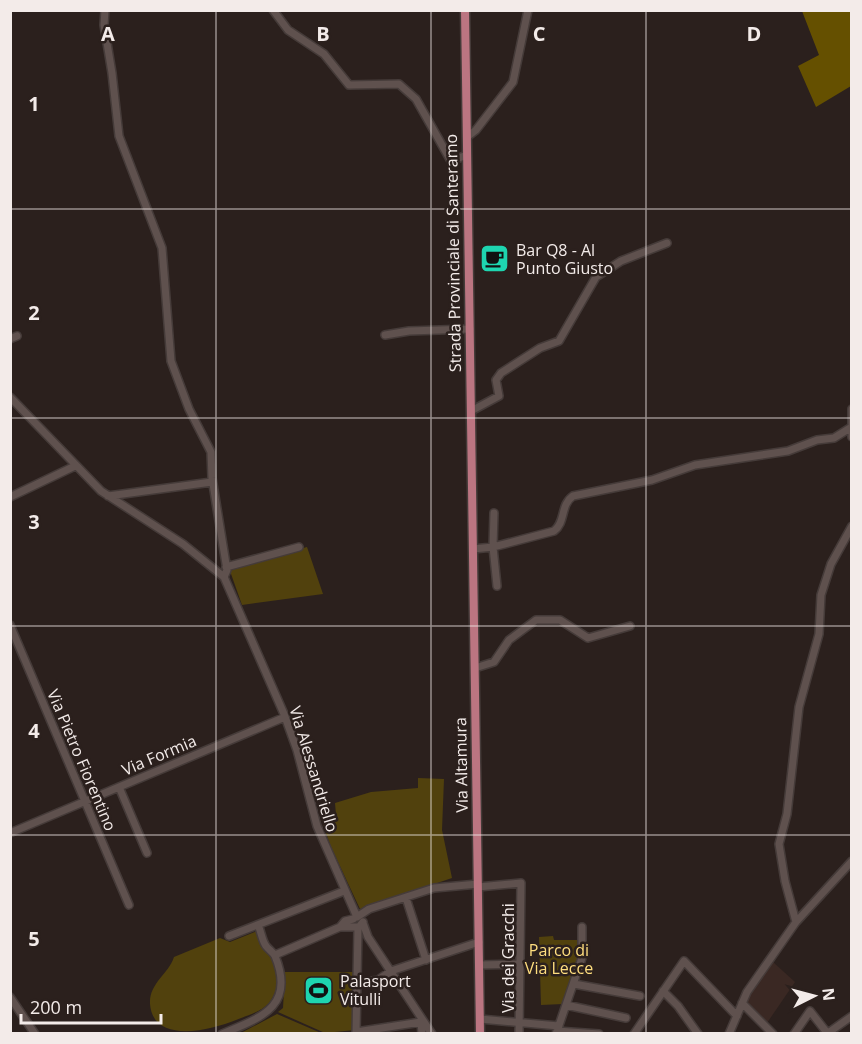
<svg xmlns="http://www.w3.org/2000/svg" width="862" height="1044" font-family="'Open Sans',sans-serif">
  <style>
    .built { fill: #3a2823 }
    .green { fill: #51410d }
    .forest { fill: #655000 }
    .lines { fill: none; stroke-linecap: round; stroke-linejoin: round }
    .minor-casing { stroke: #453b39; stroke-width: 10 }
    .major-casing { stroke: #453b39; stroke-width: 11 }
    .minor { stroke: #5f514e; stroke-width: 7 }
    .major { stroke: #bb7581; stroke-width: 8 }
    .grid { fill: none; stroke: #f3ebe9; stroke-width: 1.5; stroke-opacity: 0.55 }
    .labels { text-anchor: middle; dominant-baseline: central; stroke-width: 5; stroke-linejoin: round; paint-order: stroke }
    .poi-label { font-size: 16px; fill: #f3ebe9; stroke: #2b201d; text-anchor: start }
    .street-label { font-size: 16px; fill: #f3ebe9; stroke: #2b201d }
    .park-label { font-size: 16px; fill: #ffde7f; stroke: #2b201d }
    .grid-label { font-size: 20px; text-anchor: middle; font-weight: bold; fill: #f3ebe9; stroke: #2b201d; stroke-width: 5; stroke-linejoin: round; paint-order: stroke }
  </style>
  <rect width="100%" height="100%" fill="#2b201d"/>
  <!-- built -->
  <path class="built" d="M 773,962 L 795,982 L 767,1023 L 745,1002 Z"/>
  <!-- green -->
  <path class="green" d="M 307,547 L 323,594 L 242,605 L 230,571 L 232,568 Z
    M 418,778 L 444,779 L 442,830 L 452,878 L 360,909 L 331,847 L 321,819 L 336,815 L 335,803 L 371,792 L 418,788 Z
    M 257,931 C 265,946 277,961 278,977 C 278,986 274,997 269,1003 C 261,1012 246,1016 236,1020 C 209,1031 153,1044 150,1004 C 149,983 168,975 174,957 L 220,938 L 230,942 Z
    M 553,936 L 554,940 L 579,940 L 579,958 L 563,1004 L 541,1005 L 539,937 Z
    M 285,972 L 354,972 L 355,1030 L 325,1033 L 278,1012 L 283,1008 Z
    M 277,1014 L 321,1033 L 241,1033 Z"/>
  <!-- forest -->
  <path class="forest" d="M 802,11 L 851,11 L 851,86 L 816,107 L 798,66 L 819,55 Z"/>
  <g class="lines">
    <defs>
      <path id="minor" d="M 105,10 L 104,25 L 112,73 L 119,136 L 162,248 L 171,361 L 189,409 L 211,452 L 212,478 L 227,570 L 224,577
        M 273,10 L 288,30 L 324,54 L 349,85 L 399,84 L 416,99 L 451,161 L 467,155
        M 467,137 L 476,130 L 513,82 L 528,10
        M 385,335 L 409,331 L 470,329
        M 10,339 L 17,336
        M 10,397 L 101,491 L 183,544 L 224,577 L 284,714 L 297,750 L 317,826 L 357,917 L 369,909 L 434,888 L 478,884
        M 852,409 L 852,437
        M 471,411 L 499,396 L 496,380 L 501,373 L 540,348 L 559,341 L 596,277 L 621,261 L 667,243
        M 108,496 L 212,482
        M 10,497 L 75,466
        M 494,513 L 493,547 L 497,586
        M 473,549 L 493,547 L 554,531 C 566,522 560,505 573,496 L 652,480 L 695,465 L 788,451 L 817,440 L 834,438 L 850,428
        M 226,567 L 299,547
        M 10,625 L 129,905
        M 475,668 L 494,662 L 509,640 L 536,620 L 560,620 L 588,638 L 630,626
        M 119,787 L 147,853
        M 10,833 L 285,717
        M 478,887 L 521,883 L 519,1034
        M 406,898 L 426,960
        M 796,922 L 785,881 L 779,844 L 787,814 L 799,707 L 819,634 L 821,595 L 831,564 L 852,526
        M 363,923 L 368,937 L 432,1034
        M 340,927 L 345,921 L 353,919
        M 229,936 L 344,891
        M 275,955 L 340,927 L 359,927 L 363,922
        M 479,965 L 520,964
        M 357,984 L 378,980 L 391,971 L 479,942
        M 574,984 L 640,996
        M 663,991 L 678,1006 L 698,1034
        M 10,997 L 35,1034
        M 742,1003 L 773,1034
        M 566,1005 L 626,1018
        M 480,1019 L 559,1026
        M 557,1031 L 599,1034
        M 356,1032 L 421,1022
        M 828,1033 L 852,1016
        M 222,1034 C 260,1018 296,1007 275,956 C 273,952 269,950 266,946 C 262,941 261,931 258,925
        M 356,1034 L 358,927
        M 422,1034 L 421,1022 L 423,1021
        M 556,1034 L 582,958 L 582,927
        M 634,1034 L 684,961 L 737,1016
        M 729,1034 L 747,992 L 796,922 L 852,861
        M 794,1034 L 810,1011 L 828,1034"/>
      <path id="major" d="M 465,10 L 480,1034"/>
    </defs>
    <!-- minor casing -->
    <use href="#minor" class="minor-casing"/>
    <!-- major casing -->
    <use href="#major" class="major-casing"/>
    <!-- minor -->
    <use href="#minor" class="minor"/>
    <!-- major -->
    <use href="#major" class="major"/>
  </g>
  <!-- grid -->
  <path class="grid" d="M 216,10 L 216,1034M 431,10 L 431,1034M 646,10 L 646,1034M 10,209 L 852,209M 10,418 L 852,418M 10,626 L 852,626M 10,835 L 852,835"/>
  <!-- icons -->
  <defs>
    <symbol id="cafe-square" viewBox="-11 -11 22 22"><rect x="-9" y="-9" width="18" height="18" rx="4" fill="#1ed5b0" stroke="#2b201d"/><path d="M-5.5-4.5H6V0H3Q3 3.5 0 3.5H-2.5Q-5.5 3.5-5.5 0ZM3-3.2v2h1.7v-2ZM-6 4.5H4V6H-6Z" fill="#111"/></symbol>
    <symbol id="stadium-square" viewBox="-11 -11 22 22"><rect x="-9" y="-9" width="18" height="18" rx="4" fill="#1ed5b0" stroke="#2b201d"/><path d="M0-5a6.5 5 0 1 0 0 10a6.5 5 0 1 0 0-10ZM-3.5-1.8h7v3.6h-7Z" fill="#111"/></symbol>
  </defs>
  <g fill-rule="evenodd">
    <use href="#cafe-square" x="478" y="242" width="33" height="33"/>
    <use href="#stadium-square" x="302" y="974" width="33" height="33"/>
  </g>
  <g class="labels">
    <!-- poi labels -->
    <g class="poi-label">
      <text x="516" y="250">Bar Q8 - Al<tspan x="516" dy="18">Punto Giusto</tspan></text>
      <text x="340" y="981">Palasport<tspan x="340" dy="18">Vitulli</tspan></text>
    </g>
    <!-- street labels -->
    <g class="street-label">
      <text transform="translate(453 253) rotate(-91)">Strada Provinciale di Santeramo</text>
      <text transform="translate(159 755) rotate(-23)">Via Formia</text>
      <text transform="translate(82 760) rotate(67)">Via Pietro Fiorentino</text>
      <text transform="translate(461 765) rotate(-91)">Via Altamura</text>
      <text transform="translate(314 769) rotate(73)">Via Alessandriello</text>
      <text transform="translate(508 958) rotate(-90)">Via dei Gracchi</text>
    </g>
    <!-- park labels -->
    <g class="park-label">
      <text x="559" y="950">Parco di<tspan x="559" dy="18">Via Lecce</tspan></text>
    </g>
  </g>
  <g class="grid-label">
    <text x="108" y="41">A</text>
    <text x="323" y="41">B</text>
    <text x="539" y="41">C</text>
    <text x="754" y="41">D</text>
    <text x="34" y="111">1</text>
    <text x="34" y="320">2</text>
    <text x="34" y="529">3</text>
    <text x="34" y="738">4</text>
    <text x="34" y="946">5</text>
  </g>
  <!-- border -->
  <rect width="862" height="1044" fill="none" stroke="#f3ebe9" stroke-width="24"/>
  <!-- north arrow -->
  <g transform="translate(814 996) rotate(84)" stroke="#2b201d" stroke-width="4.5" paint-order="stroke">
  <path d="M0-4.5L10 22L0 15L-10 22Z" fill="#f3ebe9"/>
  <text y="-9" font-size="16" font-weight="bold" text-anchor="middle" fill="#f3ebe9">N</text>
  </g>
  <!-- scale -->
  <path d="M21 1014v9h140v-9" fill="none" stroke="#f3ebe9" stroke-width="3"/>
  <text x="30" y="1014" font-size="18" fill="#f3ebe9" stroke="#2b201d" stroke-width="4.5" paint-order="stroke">200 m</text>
</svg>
